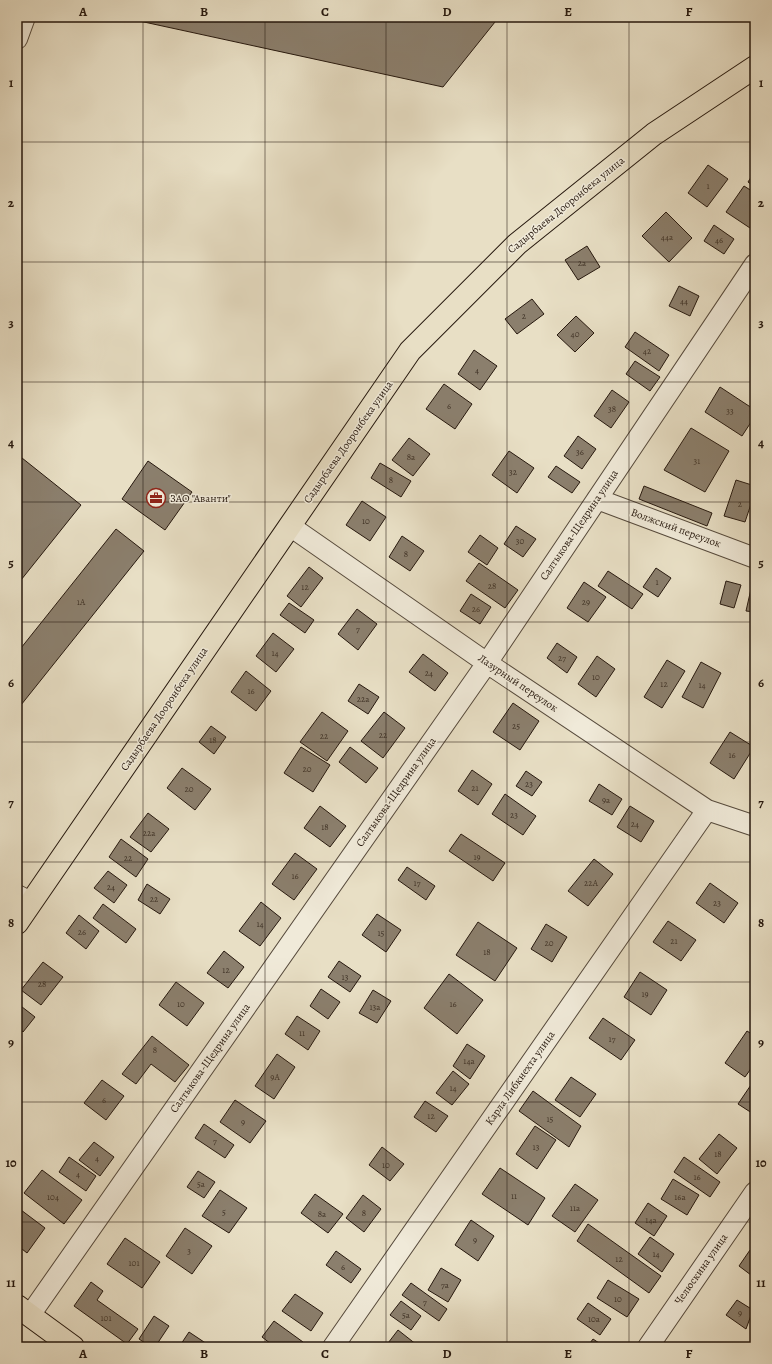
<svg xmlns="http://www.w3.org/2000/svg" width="772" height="1364" font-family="Alegreya,serif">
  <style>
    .building { fill: #8b7f6d; stroke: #26180e }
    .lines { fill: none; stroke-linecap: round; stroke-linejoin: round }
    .minor-casing { stroke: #564a3c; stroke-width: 22 }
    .major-casing { stroke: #26180e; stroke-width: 24 }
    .minor { stroke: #f0ead9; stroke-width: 20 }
    .major { stroke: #e8dfc5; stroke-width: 22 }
    .grid { fill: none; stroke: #26180e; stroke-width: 1; stroke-opacity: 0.55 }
    .labels { text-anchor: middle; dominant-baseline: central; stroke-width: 3; stroke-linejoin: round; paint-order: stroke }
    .number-label { font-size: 9px; fill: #3f3226 }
    .street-label { font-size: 11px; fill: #26180e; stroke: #f0ead9 }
    .poi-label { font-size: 11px; fill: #26180e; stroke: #f0ead9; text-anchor: start }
    .neatline { fill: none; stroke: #26180e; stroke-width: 1.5 }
    .grid-label { font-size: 13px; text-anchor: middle; font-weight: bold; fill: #26180e }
  </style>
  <rect width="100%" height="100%" fill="#e8dfc5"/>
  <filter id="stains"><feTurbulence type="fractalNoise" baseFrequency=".005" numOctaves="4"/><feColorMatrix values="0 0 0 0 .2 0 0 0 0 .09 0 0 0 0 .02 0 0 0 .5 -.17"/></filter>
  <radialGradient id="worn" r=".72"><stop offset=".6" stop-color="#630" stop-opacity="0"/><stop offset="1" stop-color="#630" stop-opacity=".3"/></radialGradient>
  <!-- building -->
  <path class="building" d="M 121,17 L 499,17 L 443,87 Z
    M 708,165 L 728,179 L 707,207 L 688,193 Z
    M 755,171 L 755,187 L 748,182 Z
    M 744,186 L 755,193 L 755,220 L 750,228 L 726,212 Z
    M 666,212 L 692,238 L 669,262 L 642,236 Z
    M 714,225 L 734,239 L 724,254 L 704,241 Z
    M 587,246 L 600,267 L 578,280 L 565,260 Z
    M 679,286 L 699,296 L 690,316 L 669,306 Z
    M 532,299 L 544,314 L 517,334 L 505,319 Z
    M 576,316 L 594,333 L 575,352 L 557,335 Z
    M 635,332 L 669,355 L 659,371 L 625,347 Z
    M 474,350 L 497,366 L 480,390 L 458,374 Z
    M 635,361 L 660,377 L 650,391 L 626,374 Z
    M 444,384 L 472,404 L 455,429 L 426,409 Z
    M 720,387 L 755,410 L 755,416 L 742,436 L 705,412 Z
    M 612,390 L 629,402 L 611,428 L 594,416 Z
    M 691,428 L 729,451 L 705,492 L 664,470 Z
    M 578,436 L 596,449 L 582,469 L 564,456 Z
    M 409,438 L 430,454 L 413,476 L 392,460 Z
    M 509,451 L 534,468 L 517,493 L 492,475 Z
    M 17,454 L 81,505 L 17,585 Z
    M 148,461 L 192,492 L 165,530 L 122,499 Z
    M 380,463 L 411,481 L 401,497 L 371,478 Z
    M 556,466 L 580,482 L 572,493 L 548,477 Z
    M 736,480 L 755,486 L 755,492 L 745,522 L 724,516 Z
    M 644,486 L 712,513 L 707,526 L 639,499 Z
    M 362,501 L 386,517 L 370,541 L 346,525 Z
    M 516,526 L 536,539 L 523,557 L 504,544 Z
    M 116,529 L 144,551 L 17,710 L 17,653 Z
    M 480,535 L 498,548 L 487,565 L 468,552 Z
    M 402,536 L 424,551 L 410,571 L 389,557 Z
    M 479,563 L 518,590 L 505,608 L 466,581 Z
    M 309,567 L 323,578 L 301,607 L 287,596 Z
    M 656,568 L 671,578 L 658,597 L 643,587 Z
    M 608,571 L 643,594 L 632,609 L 598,586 Z
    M 753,580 L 755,581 L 755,612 L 746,611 Z
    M 726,581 L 741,585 L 734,608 L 720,604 Z
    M 584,582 L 606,597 L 588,622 L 567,608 Z
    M 471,594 L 491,607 L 480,624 L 460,611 Z
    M 289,603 L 314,620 L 305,633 L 280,615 Z
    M 357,609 L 377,624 L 358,650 L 338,634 Z
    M 273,633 L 294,649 L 276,672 L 256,656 Z
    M 557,643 L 577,657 L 567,673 L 547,658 Z
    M 423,654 L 448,673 L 435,691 L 409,672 Z
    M 597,656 L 615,669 L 596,697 L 578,684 Z
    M 667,660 L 685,671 L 662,708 L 644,697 Z
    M 701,662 L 721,673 L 703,708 L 682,697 Z
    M 246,671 L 271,691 L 256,711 L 231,692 Z
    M 359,684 L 379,697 L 368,714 L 348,701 Z
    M 513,703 L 539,721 L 520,750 L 493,732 Z
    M 322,712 L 348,731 L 327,761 L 300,742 Z
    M 384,712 L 405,728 L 383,758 L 361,741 Z
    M 211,726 L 226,737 L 214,754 L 199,742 Z
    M 730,732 L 754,747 L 734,779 L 710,763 Z
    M 301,747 L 330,765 L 313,792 L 284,773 Z
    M 350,747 L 378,768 L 366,783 L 339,762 Z
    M 182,768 L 211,789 L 195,810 L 167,788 Z
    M 472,770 L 492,784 L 478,805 L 458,791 Z
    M 526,771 L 542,782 L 532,796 L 516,786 Z
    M 599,784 L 622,799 L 612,815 L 589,801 Z
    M 505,794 L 536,816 L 523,835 L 492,814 Z
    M 320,806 L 346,826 L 330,847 L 304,828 Z
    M 630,806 L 654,821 L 641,842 L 617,827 Z
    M 148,813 L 169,829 L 151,852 L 130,837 Z
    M 461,834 L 505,863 L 493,881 L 449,851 Z
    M 121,839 L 148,859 L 136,877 L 109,857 Z
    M 295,853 L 317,869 L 294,900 L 272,884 Z
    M 594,859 L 613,874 L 588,906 L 568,891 Z
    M 407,867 L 435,886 L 426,900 L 398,880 Z
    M 108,871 L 127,885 L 114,903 L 94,888 Z
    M 710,883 L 738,903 L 724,923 L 696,903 Z
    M 147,884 L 170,899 L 160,914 L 138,900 Z
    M 261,902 L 281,918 L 260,946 L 239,931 Z
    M 103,904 L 136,929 L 126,943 L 93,918 Z
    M 377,914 L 401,930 L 386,952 L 362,935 Z
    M 79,915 L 99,931 L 86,949 L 66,933 Z
    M 668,921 L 696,940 L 681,961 L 653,942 Z
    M 478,922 L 517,948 L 495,981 L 456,955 Z
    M 546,924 L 567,937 L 552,962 L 531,949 Z
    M 224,951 L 244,967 L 228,988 L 207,973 Z
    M 339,961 L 361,976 L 350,992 L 328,977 Z
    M 43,962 L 63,977 L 41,1005 L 21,990 Z
    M 640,972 L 667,990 L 651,1015 L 624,997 Z
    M 449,974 L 483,1000 L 457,1034 L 424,1008 Z
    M 176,982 L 204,1003 L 187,1026 L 159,1005 Z
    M 321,989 L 340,1002 L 328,1019 L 310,1006 Z
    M 373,990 L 391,1001 L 377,1023 L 359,1013 Z
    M 17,1003 L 35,1017 L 23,1032 L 17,1027 Z
    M 297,1016 L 320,1031 L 308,1050 L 285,1034 Z
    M 603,1018 L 635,1040 L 621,1060 L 589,1038 Z
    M 747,1031 L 755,1036 L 755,1063 L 745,1077 L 725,1063 Z
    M 152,1036 L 189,1065 L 175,1082 L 151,1064 L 136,1084 L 122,1074 Z
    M 467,1044 L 485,1056 L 470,1079 L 453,1066 Z
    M 277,1054 L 295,1067 L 274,1099 L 255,1086 Z
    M 453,1071 L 469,1084 L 452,1105 L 436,1093 Z
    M 571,1077 L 596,1094 L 580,1117 L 555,1100 Z
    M 755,1079 L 755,1115 L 738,1104 Z
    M 102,1080 L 124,1096 L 106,1120 L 84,1103 Z
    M 533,1091 L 581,1126 L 569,1147 L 519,1111 Z
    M 235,1100 L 266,1121 L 250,1143 L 220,1122 Z
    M 425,1101 L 448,1116 L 436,1132 L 414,1117 Z
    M 204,1124 L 234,1145 L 225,1158 L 195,1138 Z
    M 535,1126 L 556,1140 L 537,1169 L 516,1154 Z
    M 719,1134 L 737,1148 L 717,1174 L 699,1159 Z
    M 94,1142 L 114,1157 L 100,1176 L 79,1160 Z
    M 382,1147 L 404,1164 L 390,1181 L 369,1165 Z
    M 69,1157 L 96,1176 L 86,1191 L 59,1172 Z
    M 684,1157 L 720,1182 L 710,1197 L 674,1172 Z
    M 500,1168 L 545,1198 L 528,1225 L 482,1194 Z
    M 42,1170 L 82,1200 L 64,1224 L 24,1193 Z
    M 198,1171 L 215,1182 L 204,1198 L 187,1187 Z
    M 673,1179 L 699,1195 L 687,1215 L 661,1199 Z
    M 575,1184 L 598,1200 L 575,1232 L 552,1216 Z
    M 220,1190 L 247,1208 L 229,1233 L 202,1216 Z
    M 315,1194 L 343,1214 L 328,1233 L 301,1213 Z
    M 363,1195 L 381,1209 L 364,1232 L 346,1218 Z
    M 648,1203 L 667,1216 L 654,1236 L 635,1223 Z
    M 17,1207 L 45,1228 L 27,1253 L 17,1245 Z
    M 471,1220 L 494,1236 L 478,1261 L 455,1245 Z
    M 588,1224 L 661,1276 L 649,1293 L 577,1241 Z
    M 185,1228 L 212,1246 L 192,1274 L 166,1256 Z
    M 650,1237 L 674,1254 L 662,1272 L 638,1254 Z
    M 125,1238 L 160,1262 L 142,1288 L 107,1264 Z
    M 750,1250 L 755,1254 L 755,1278 L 739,1266 Z
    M 336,1251 L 361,1269 L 351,1283 L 326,1265 Z
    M 441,1268 L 461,1280 L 448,1302 L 428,1290 Z
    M 608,1280 L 639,1299 L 627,1317 L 597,1298 Z
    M 91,1282 L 103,1291 L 97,1300 L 138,1329 L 127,1344 L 74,1306 Z
    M 411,1283 L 447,1309 L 439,1321 L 402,1295 Z
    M 295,1294 L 323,1313 L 311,1331 L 282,1311 Z
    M 737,1300 L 753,1310 L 746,1329 L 726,1315 Z
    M 401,1301 L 421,1316 L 411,1330 L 390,1315 Z
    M 588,1303 L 611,1319 L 600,1335 L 577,1319 Z
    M 154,1316 L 169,1326 L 155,1347 L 151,1347 L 139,1339 Z
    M 274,1321 L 303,1342 L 299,1347 L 275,1347 L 262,1337 Z
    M 398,1330 L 417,1345 L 415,1347 L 385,1347 Z
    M 189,1332 L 207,1344 L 205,1347 L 179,1347 Z
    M 593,1339 L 605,1347 L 587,1347 Z
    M 544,1343 L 550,1347 L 541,1347 Z"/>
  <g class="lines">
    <defs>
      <path id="minor" d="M 17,39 L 25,17
        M 597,499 L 755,558
        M 290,526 L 487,663 L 707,810 L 755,826
        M 17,895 L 31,902
        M 30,1315 L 487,663 L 755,264
        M 333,1347 L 707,810
        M 648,1347 L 755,1192"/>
      <path id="major" d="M 17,923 L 410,351 L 517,244 L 654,134 L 755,67
        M 17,1306 L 73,1347"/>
    </defs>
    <!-- minor casing -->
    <use href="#minor" class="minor-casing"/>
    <!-- major casing -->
    <use href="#major" class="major-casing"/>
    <!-- minor -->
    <use href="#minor" class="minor"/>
    <!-- major -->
    <use href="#major" class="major"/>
  </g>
  <!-- grid -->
  <path class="grid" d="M 143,17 L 143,1347M 265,17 L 265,1347M 386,17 L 386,1347M 507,17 L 507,1347M 629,17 L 629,1347M 17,142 L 755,142M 17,262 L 755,262M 17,382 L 755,382M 17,502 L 755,502M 17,622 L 755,622M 17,742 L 755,742M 17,862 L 755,862M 17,982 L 755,982M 17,1102 L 755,1102M 17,1222 L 755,1222"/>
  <!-- icons -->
  <defs>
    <symbol id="office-ring" viewBox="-11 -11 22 22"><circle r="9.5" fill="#f0ead9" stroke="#8f2418" stroke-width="1.5"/><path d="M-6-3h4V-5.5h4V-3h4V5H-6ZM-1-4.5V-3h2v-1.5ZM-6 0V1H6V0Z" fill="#8f2418"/></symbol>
  </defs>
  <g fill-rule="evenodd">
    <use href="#office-ring" x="145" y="487" width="22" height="22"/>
  </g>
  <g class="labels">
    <!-- number labels -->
    <g class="number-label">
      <text x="708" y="186">1</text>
      <text x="667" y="237">44a</text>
      <text x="719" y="240">46</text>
      <text x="582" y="263">2a</text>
      <text x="684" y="301">44</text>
      <text x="524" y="316">2</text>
      <text x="575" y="334">40</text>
      <text x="647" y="351">42</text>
      <text x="477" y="370">4</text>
      <text x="449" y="406">6</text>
      <text x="612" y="409">38</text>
      <text x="730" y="411">33</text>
      <text x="580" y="452">36</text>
      <text x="411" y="457">8a</text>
      <text x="697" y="461">31</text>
      <text x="513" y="472">32</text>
      <text x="391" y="480">8</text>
      <text x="740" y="504">2</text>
      <text x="366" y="521">10</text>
      <text x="520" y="541">30</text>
      <text x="406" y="554">8</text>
      <text x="657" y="582">1</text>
      <text x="492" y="586">28</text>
      <text x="305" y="587">12</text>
      <text x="81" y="602">1А</text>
      <text x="586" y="602">29</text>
      <text x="476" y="609">26</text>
      <text x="358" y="629">7</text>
      <text x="275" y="653">14</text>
      <text x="562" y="658">27</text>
      <text x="429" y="673">24</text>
      <text x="596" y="677">10</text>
      <text x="664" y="684">12</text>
      <text x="702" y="685">14</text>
      <text x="251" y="691">16</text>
      <text x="363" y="699">22a</text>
      <text x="516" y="726">25</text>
      <text x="383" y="735">22</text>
      <text x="324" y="736">22</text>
      <text x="213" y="740">18</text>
      <text x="732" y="755">16</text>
      <text x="307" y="769">20</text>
      <text x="529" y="784">23</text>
      <text x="475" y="788">21</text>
      <text x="189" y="789">20</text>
      <text x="606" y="800">9а</text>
      <text x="514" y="815">23</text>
      <text x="635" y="824">24</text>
      <text x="325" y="827">18</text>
      <text x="149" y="833">22a</text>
      <text x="477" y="857">19</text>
      <text x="128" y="858">22</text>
      <text x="295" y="876">16</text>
      <text x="417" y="883">17</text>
      <text x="591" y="883">22А</text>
      <text x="111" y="887">24</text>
      <text x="154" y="899">22</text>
      <text x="717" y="903">23</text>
      <text x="260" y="924">14</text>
      <text x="82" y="932">26</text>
      <text x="381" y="933">15</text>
      <text x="674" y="941">21</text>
      <text x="549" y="943">20</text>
      <text x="487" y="952">18</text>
      <text x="226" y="970">12</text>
      <text x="345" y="977">13</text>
      <text x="42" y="984">28</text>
      <text x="645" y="994">19</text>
      <text x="181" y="1004">10</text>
      <text x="453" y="1004">16</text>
      <text x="375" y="1007">13а</text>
      <text x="302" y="1033">11</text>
      <text x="612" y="1039">17</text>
      <text x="155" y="1050">8</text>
      <text x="469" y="1061">14a</text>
      <text x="275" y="1077">9А</text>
      <text x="453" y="1088">14</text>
      <text x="104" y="1100">6</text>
      <text x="431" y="1116">12</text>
      <text x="550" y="1119">15</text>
      <text x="243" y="1122">9</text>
      <text x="215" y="1141">7</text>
      <text x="536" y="1147">13</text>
      <text x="718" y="1154">18</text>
      <text x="97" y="1158">4</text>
      <text x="386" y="1165">10</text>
      <text x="78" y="1174">4</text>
      <text x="697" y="1177">16</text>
      <text x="201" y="1184">5a</text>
      <text x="514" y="1196">11</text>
      <text x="53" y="1197">104</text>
      <text x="680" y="1197">16a</text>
      <text x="575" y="1208">11a</text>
      <text x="224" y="1212">5</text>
      <text x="364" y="1213">8</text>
      <text x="322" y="1214">8a</text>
      <text x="651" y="1220">14a</text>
      <text x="475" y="1240">9</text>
      <text x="189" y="1251">3</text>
      <text x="656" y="1254">14</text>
      <text x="619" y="1259">12</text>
      <text x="134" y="1263">101</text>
      <text x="343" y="1267">6</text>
      <text x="445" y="1285">7a</text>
      <text x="618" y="1299">10</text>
      <text x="425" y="1302">7</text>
      <text x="740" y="1313">9</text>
      <text x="406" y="1315">5a</text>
      <text x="106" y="1318">101</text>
      <text x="594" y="1319">10a</text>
    </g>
    <!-- street labels -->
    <g class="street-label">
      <text transform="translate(566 205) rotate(-39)">Садырбаева Дооронбека улица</text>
      <text transform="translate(348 442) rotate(-55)">Садырбаева Дооронбека улица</text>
      <text transform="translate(579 525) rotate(-56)">Салтыкова-Щедрина улица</text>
      <text transform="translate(676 528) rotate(20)">Волжский переулок</text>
      <text transform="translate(518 683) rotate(34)">Лазурный переулок</text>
      <text transform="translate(164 709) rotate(-56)">Садырбаева Дооронбека улица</text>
      <text transform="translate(396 792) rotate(-55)">Салтыкова-Щедрина улица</text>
      <text transform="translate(210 1058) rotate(-55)">Салтыкова-Щедрина улица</text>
      <text transform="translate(520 1078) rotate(-55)">Карла Либкнехта улица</text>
      <text transform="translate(701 1269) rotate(-55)">Челюскина улица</text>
    </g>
    <!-- poi labels -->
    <g class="poi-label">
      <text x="170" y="498">ЗАО "Аванти"</text>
    </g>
  </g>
  <!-- margin -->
  <rect width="772" height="1364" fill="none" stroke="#e8dfc5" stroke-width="44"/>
  <rect x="22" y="22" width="728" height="1320" class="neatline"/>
  <g class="grid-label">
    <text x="83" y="16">A</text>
    <text x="204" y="16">B</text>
    <text x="325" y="16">C</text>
    <text x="447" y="16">D</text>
    <text x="568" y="16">E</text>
    <text x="689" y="16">F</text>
    <text x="11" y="87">1</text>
    <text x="761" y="87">1</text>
    <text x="11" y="207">2</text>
    <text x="761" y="207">2</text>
    <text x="11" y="327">3</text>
    <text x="761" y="327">3</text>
    <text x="11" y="447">4</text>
    <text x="761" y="447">4</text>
    <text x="11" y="567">5</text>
    <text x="761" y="567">5</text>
    <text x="11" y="687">6</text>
    <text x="761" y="687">6</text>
    <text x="11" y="807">7</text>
    <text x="761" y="807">7</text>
    <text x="11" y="927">8</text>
    <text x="761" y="927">8</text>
    <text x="11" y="1047">9</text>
    <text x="761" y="1047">9</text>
    <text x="11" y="1167">10</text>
    <text x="761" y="1167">10</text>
    <text x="11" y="1287">11</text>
    <text x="761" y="1287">11</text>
    <text x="83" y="1358">A</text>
    <text x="204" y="1358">B</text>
    <text x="325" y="1358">C</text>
    <text x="447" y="1358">D</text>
    <text x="568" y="1358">E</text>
    <text x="689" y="1358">F</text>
  </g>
  <rect width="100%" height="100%" filter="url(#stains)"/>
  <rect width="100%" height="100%" fill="url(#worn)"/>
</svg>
